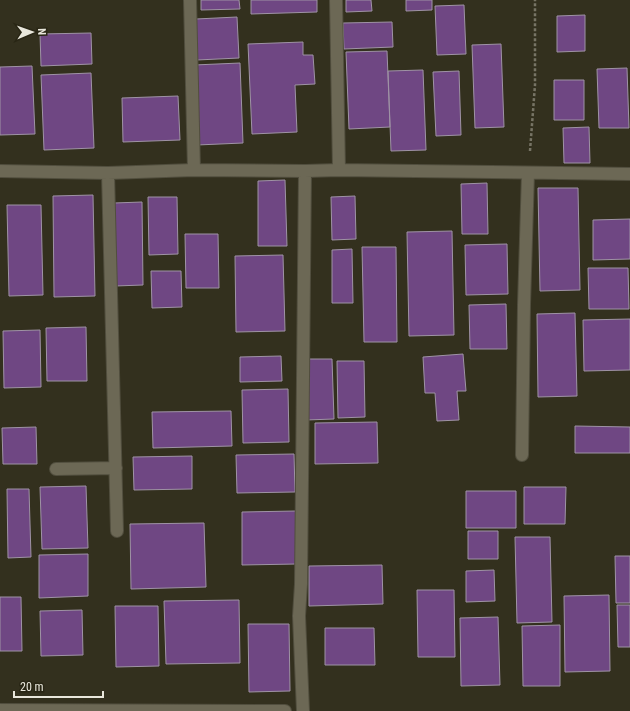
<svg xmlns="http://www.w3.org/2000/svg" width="630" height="711" font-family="'Roboto Condensed',sans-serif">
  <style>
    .building { fill: #6f4783; stroke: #9f93a5 }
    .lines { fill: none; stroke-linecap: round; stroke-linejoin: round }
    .minor-casing { stroke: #514e3e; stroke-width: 14 }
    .path { stroke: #777465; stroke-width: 2.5; stroke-dasharray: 3 2; stroke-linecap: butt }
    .minor { stroke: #6c6855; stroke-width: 12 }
  </style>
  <rect width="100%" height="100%" fill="#33301e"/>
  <!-- building -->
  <path class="building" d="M 201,0 L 239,0 L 240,9 L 201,10 Z
    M 251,0 L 317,0 L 317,12 L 251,14 Z
    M 346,0 L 371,0 L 372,11 L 346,12 Z
    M 406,0 L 432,0 L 432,10 L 406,11 Z
    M 464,5 L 466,54 L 437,55 L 435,6 Z
    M 585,15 L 585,51 L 557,52 L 557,16 Z
    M 237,17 L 239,58 L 197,60 L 196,19 Z
    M 392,22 L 393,47 L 344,49 L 343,23 Z
    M 91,33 L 92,64 L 41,66 L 40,34 Z
    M 303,42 L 303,55 L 313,55 L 315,84 L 295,85 L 297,132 L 252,134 L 248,44 Z
    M 501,44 L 504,127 L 475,128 L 472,45 Z
    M 387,51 L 390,127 L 349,129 L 346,52 Z
    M 240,63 L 243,143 L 197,145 L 194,65 Z
    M 32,66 L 35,134 L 0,135 L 0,67 Z
    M 627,68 L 629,128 L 599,128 L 597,69 Z
    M 423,70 L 426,150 L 391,151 L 388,71 Z
    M 459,71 L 461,135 L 436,136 L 433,72 Z
    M 91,73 L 94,148 L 44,150 L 41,75 Z
    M 554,80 L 584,80 L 584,120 L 554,120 Z
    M 178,96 L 180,140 L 123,142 L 122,98 Z
    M 589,127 L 590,163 L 564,163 L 563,128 Z
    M 285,180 L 287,246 L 258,246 L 258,181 Z
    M 487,183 L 488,234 L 462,234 L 461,184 Z
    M 538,188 L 578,188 L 580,290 L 540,291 Z
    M 93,195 L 95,296 L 54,297 L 53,196 Z
    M 355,196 L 356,239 L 332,240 L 331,197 Z
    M 148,197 L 177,197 L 178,254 L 149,255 Z
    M 142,202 L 143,285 L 115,286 L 114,203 Z
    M 7,205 L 41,205 L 43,295 L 9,296 Z
    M 630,219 L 630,259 L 593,260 L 593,220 Z
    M 452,231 L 454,335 L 409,336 L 407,232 Z
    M 185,234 L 218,234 L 219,288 L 186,288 Z
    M 507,244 L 508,294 L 466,295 L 465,245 Z
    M 362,247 L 396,247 L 397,342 L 364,342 Z
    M 352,249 L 353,303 L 332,303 L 332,250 Z
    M 283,255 L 285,331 L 236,332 L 235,256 Z
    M 588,268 L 628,268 L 629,309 L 589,309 Z
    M 151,271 L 181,271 L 182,307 L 152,308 Z
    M 506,304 L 507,349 L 470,349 L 469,305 Z
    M 575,313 L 577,396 L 538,397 L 537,314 Z
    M 630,319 L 630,370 L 584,371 L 583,320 Z
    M 86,327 L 87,381 L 47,381 L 46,328 Z
    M 40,330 L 41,387 L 4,388 L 3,331 Z
    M 463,354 L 466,391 L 457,391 L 459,420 L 437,421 L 435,393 L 425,393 L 423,357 Z
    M 281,356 L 282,381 L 240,382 L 240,357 Z
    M 305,359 L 332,359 L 334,419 L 306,420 Z
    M 337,361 L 364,361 L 365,417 L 338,418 Z
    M 288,389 L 289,442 L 243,443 L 242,390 Z
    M 231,411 L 232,446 L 153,448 L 152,412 Z
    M 377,422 L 378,463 L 315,464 L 315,423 Z
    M 575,426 L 630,427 L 630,453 L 575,453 Z
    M 36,427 L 37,464 L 3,464 L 2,428 Z
    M 294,454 L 295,492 L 237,493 L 236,455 Z
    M 192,456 L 192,489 L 134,490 L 133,457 Z
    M 86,486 L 88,548 L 42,549 L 40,487 Z
    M 524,487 L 566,487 L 565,524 L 524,524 Z
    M 7,489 L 29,489 L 31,557 L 8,558 Z
    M 466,491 L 516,491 L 516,528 L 466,528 Z
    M 296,511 L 297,564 L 242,565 L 242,512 Z
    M 204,523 L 206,587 L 131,589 L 130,524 Z
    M 468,531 L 498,531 L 498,559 L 468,559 Z
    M 515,537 L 550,537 L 552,622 L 517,623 Z
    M 88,554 L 88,596 L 39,598 L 39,555 Z
    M 615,556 L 630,556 L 630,603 L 616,603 Z
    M 382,565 L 383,604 L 309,606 L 309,566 Z
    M 494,570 L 495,601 L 466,602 L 466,571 Z
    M 417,590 L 454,590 L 455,657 L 418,657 Z
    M 609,595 L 610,671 L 565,672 L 564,596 Z
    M 0,597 L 21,597 L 22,651 L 0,651 Z
    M 239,600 L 240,663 L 166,664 L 164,601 Z
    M 617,605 L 630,605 L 630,647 L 618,647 Z
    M 115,606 L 158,606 L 159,666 L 116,667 Z
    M 82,610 L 83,655 L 41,656 L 40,611 Z
    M 498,617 L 500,685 L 461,686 L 460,618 Z
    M 248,624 L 289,624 L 290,691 L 249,692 Z
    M 560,625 L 560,686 L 523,686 L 522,626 Z
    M 325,628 L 374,628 L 375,665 L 325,665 Z"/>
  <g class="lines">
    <defs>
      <path id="minor" d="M 190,0 L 194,170
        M 336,0 L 339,170
        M 0,171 L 108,173 L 194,170 L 305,171 L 339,170 L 630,174
        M 108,173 L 117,531
        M 522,455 L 524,305 L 528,173
        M 56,469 L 116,468
        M 0,710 L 285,711
        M 303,711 L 299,616 L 301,584 L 305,171"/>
    </defs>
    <!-- minor casing -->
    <use href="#minor" class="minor-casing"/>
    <!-- path -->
    <path class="path" d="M 530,151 L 535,85 L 535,0"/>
    <!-- minor -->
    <use href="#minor" class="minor"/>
  </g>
  <!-- north arrow -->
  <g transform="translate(32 32) rotate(88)" stroke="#292615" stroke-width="3" paint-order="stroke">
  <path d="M0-3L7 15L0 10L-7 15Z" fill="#e9e7dc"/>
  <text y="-6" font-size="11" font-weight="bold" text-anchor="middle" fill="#e9e7dc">N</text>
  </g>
  <!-- scale -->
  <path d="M14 691v6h89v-6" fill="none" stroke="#e9e7dc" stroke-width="2"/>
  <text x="20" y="691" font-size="12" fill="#e9e7dc" stroke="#292615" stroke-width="3" paint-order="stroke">20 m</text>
</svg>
